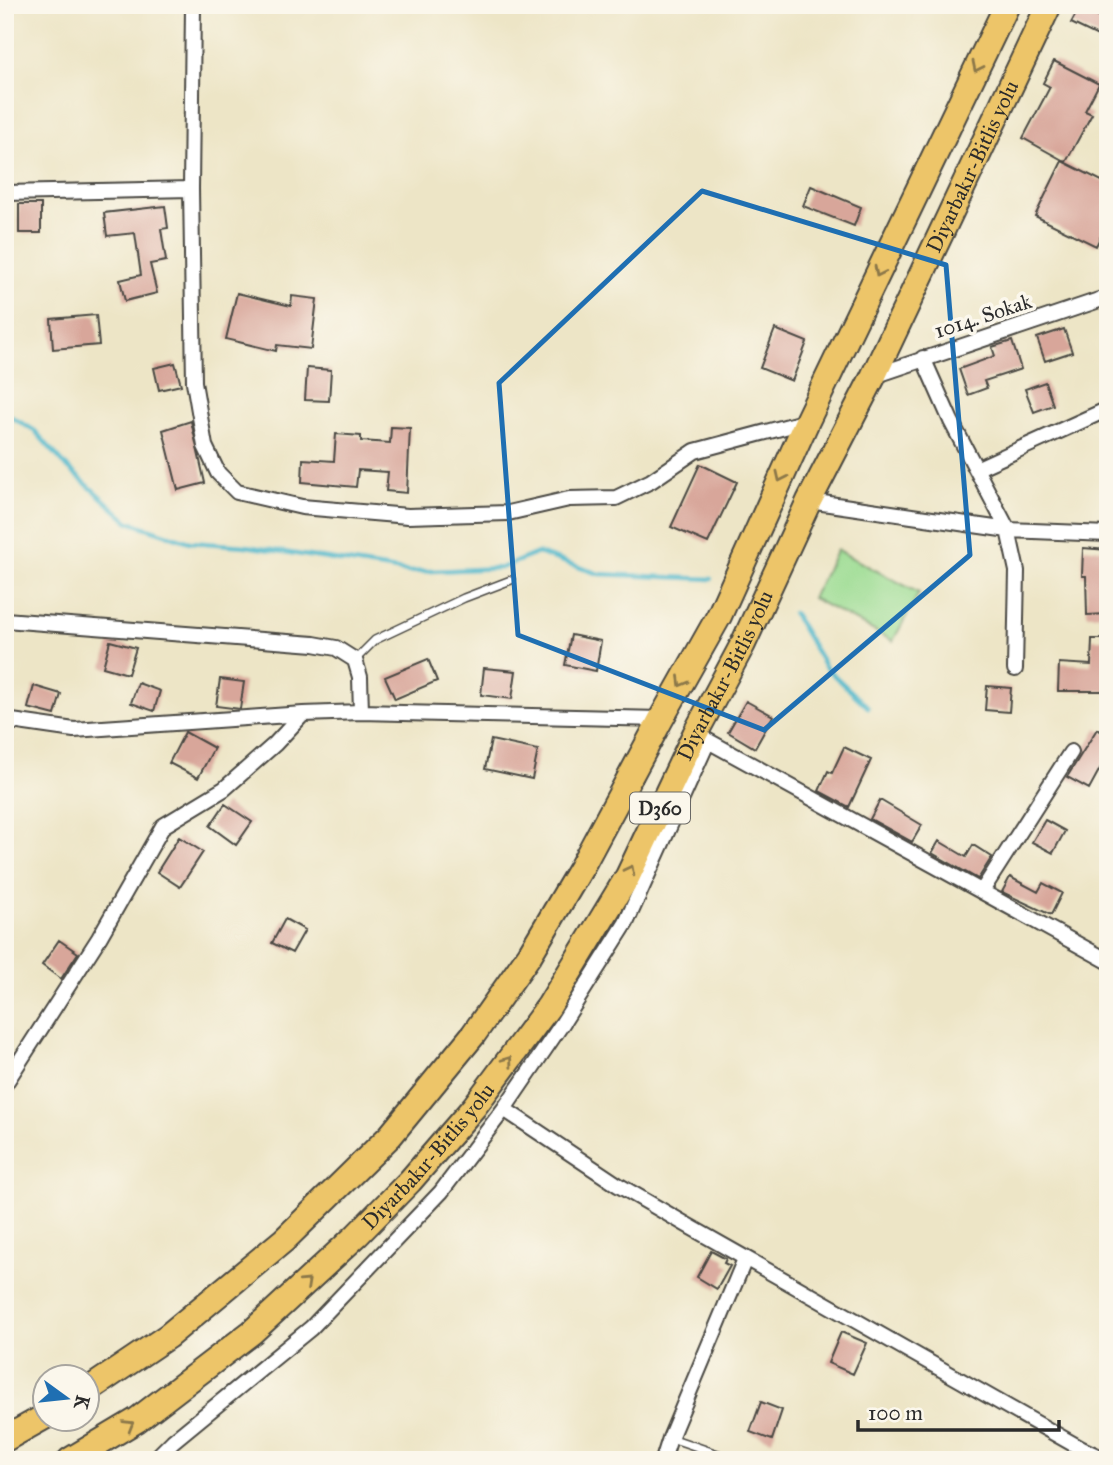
<svg xmlns="http://www.w3.org/2000/svg" width="1113" height="1465" font-family="'IM FELL Great Primer',serif">
  <style>
    .green { fill: #9bdc92; stroke: #63845e; stroke-width: 2 }
    .lines { fill: none; stroke-linecap: round; stroke-linejoin: round }
    .stream { stroke: #4db7ca; stroke-width: 4.5 }
    .building { fill: #d8a69a }
    .lane-casing { stroke: #484742; stroke-width: 10 }
    .street-casing { stroke: #484742; stroke-width: 18 }
    .highway-casing { stroke: #484742; stroke-width: 28 }
    .lane { stroke: #fff; stroke-width: 7 }
    .street { stroke: #fff; stroke-width: 14 }
    .highway { stroke: #edc569; stroke-width: 24 }
    .oneway { stroke: #8c784a }
    .marked { fill: none; stroke: #1f6fb2; stroke-width: 5; stroke-linejoin: round }
    .labels { text-anchor: middle; dominant-baseline: central; stroke-width: 7; stroke-linejoin: round; paint-order: stroke }
    .shield { fill: #fbf7ec; stroke: #696865; stroke-width: 2 }
    .shield-label { font-size: 19px; font-weight: bold; fill: #2b2b2b }
    .street-label { font-size: 21px; fill: #2b2b2b; stroke: #fbf7ec }
  </style>
  <rect width="100%" height="100%" fill="#fbf7ec"/>
  <filter id="ink" filterUnits="userSpaceOnUse"><feTurbulence type="fractalNoise" baseFrequency=".0143" numOctaves="2"/><feDisplacementMap in="SourceGraphic" scale="14" xChannelSelector="R" yChannelSelector="G"/><feConvolveMatrix kernelMatrix="1 2 1 2 8 2 1 2 1" color-interpolation-filters="sRGB"/></filter>
  <filter id="wash" filterUnits="userSpaceOnUse"><feTurbulence type="fractalNoise" baseFrequency=".00686" numOctaves="4" result="noise"/><feDisplacementMap in="SourceGraphic" scale="28" xChannelSelector="R" yChannelSelector="G"/><feGaussianBlur stdDeviation="1.57" result="paint"/><feColorMatrix in="noise" values="0 0 0 0 0 0 0 0 0 0 0 0 0 0 0 0 0 1.4 0 .05"/><feComposite in="paint" operator="in"/></filter>
  <g filter="url(#wash)">
    <rect width="100%" height="100%" fill="#ede5c6"/>
    <!-- green -->
    <path class="green" d="M 837,550 L 919,593 L 893,641 L 812,598 Z"/>
    <g class="lines">
      <!-- stream -->
      <path class="stream" d="M 5,413 L 35,431 L 66,466 L 129,522 L 190,542 L 246,546 L 409,572 L 501,568 L 538,553 L 599,574 L 711,579
        M 793,613 L 826,668 L 868,707"/>
    </g>
    <g id="blocks">
      <!-- building -->
      <path class="building" d="M 1080,7 L 1108,22 L 1108,41 L 1071,23 Z
        M 1054,61 L 1099,84 L 1085,111 L 1092,114 L 1066,162 L 1023,138 L 1050,87 L 1043,83 Z
        M 1062,161 L 1108,184 L 1108,222 L 1096,246 L 1035,216 Z
        M 811,186 L 861,207 L 854,226 L 803,206 Z
        M 19,204 L 41,204 L 41,233 L 19,233 Z
        M 165,206 L 168,228 L 161,229 L 166,261 L 150,264 L 157,293 L 125,301 L 120,280 L 141,275 L 135,233 L 107,236 L 104,213 Z
        M 237,293 L 291,306 L 292,296 L 317,299 L 311,349 L 277,345 L 276,351 L 226,339 Z
        M 96,315 L 99,345 L 53,349 L 51,319 Z
        M 775,329 L 807,342 L 792,381 L 760,368 Z
        M 1064,329 L 1072,352 L 1045,361 L 1037,338 Z
        M 1012,341 L 1021,369 L 984,381 L 987,388 L 968,395 L 959,369 L 995,356 L 992,347 Z
        M 175,363 L 181,385 L 159,390 L 154,368 Z
        M 307,368 L 331,370 L 329,401 L 305,400 Z
        M 1045,382 L 1053,405 L 1034,412 L 1025,389 Z
        M 191,421 L 205,483 L 178,490 L 163,430 Z
        M 391,427 L 410,428 L 407,493 L 386,491 L 388,472 L 358,470 L 356,487 L 302,482 L 303,459 L 334,461 L 336,434 L 361,436 L 361,441 L 390,443 Z
        M 700,464 L 737,482 L 708,543 L 671,527 Z
        M 1083,548 L 1108,550 L 1108,614 L 1087,615 L 1086,576 L 1082,576 Z
        M 571,635 L 601,641 L 596,671 L 565,665 Z
        M 1092,639 L 1108,639 L 1108,691 L 1058,691 L 1059,663 L 1091,665 Z
        M 110,641 L 136,648 L 128,674 L 103,667 Z
        M 428,659 L 437,681 L 395,699 L 385,677 Z
        M 484,668 L 516,671 L 512,699 L 481,695 Z
        M 220,679 L 244,682 L 240,709 L 216,706 Z
        M 138,683 L 160,691 L 154,711 L 131,703 Z
        M 34,686 L 61,694 L 55,715 L 28,708 Z
        M 987,686 L 1011,688 L 1009,712 L 985,710 Z
        M 746,701 L 773,716 L 755,748 L 728,732 Z
        M 1097,729 L 1108,735 L 1108,754 L 1089,789 L 1067,777 Z
        M 185,732 L 214,748 L 198,778 L 169,763 Z
        M 491,740 L 538,750 L 532,779 L 485,769 Z
        M 844,747 L 871,760 L 849,807 L 819,791 L 828,771 L 832,773 Z
        M 880,800 L 922,825 L 912,842 L 870,819 Z
        M 225,804 L 252,822 L 236,845 L 210,826 Z
        M 1045,820 L 1065,831 L 1053,853 L 1032,842 Z
        M 179,837 L 203,852 L 180,887 L 157,872 Z
        M 939,841 L 966,857 L 973,845 L 992,857 L 978,879 L 932,853 Z
        M 1010,877 L 1038,892 L 1043,883 L 1062,893 L 1051,915 L 1002,892 Z
        M 285,919 L 305,930 L 292,953 L 272,943 Z
        M 59,940 L 78,953 L 61,979 L 42,965 Z
        M 711,1251 L 726,1259 L 724,1263 L 730,1266 L 717,1289 L 697,1277 Z
        M 841,1332 L 867,1343 L 853,1374 L 828,1363 Z
        M 761,1402 L 782,1410 L 772,1440 L 750,1432 Z"/>
    </g>
  </g>
  <g filter="url(#ink)">
    <use href="#blocks" fill-opacity="0" stroke="#484742" stroke-width="2"/>
    <g class="lines">
      <defs>
        <path id="lane" d="M 355,660 L 375,640 L 464,598 L 511,580
          M 671,1438 L 735,1460"/>
        <path id="street" d="M 193,5 L 191,189 L 194,382 L 205,446 L 218,473 L 237,492 L 302,507 L 408,516 L 508,513 L 569,499 L 616,498 L 651,481 L 695,451 L 807,421
          M 5,193 L 191,189
          M 923,358 L 951,421 L 1008,530 L 1017,571 L 1015,669
          M 874,376 L 1108,297
          M 976,469 L 1108,409
          M 809,501 L 1008,530 L 1108,534
          M 5,620 L 314,644 L 336,648 L 355,660 L 360,677 L 361,712
          M 5,720 L 74,730 L 303,714 L 361,712 L 661,719
          M 701,737 L 1108,961
          M 982,891 L 1071,752
          M 5,1084 L 99,938 L 163,826 L 224,789 L 275,744 L 303,714
          M 504,1109 L 618,1185 L 687,1225 L 1082,1449 L 1106,1460
          M 154,1460 L 173,1441 L 311,1328 L 441,1192 L 504,1109 L 562,1024 L 626,923 L 708,741
          M 663,1460 L 670,1438 L 745,1259"/>
        <g id="highway">
          <path d="M 88,1390 L 168,1336 L 284,1240 L 390,1136 L 473,1035 L 530,954 L 581,868 L 661,719 L 719,616 L 807,421 L 1007,5"/>
          <path d="M 5,1439 L 46,1416"/>
          <path id="s1" d="M 70,1460 L 137,1420 L 252,1332 L 357,1235 L 410,1181 L 474,1107 L 549,1006 L 628,876 L 695,734 L 743,644 L 809,501 L 873,377 L 1049,5"/>
        </g>
      </defs>
      <!-- lane casing -->
      <use href="#lane" class="lane-casing"/>
      <!-- street casing -->
      <use href="#street" class="street-casing"/>
      <!-- highway casing -->
      <use href="#highway" class="highway-casing"/>
      <!-- lane -->
      <use href="#lane" class="lane"/>
      <!-- street -->
      <use href="#street" class="street"/>
      <!-- highway -->
      <use href="#highway" class="highway"/>
    </g>
    <!-- one-way arrows -->
    <defs><path id="oneway-chevron" d="M-2-3.5L2.5 0L-2 3.5" fill="none" stroke-width="1.6" stroke-linecap="round" stroke-linejoin="round" transform="scale(1.75)"/></defs>
    <g class="oneway">
      <use href="#oneway-chevron" transform="translate(977 67) rotate(116)"/>
      <use href="#oneway-chevron" transform="translate(879 272) rotate(116)"/>
      <use href="#oneway-chevron" transform="translate(781 477) rotate(115)"/>
      <use href="#oneway-chevron" transform="translate(682 682) rotate(120)"/>
      <use href="#oneway-chevron" transform="translate(630 870) rotate(-63)"/>
      <use href="#oneway-chevron" transform="translate(508 1061) rotate(-54)"/>
      <use href="#oneway-chevron" transform="translate(306 1283) rotate(-43)"/>
      <use href="#oneway-chevron" transform="translate(129 1425) rotate(-31)"/>
    </g>
  </g>
  <!-- marked area -->
  <path class="marked" d="M 702,191 L 946,265 L 970,555 L 764,730 L 518,635 L 499,383 Z"/>
  <g class="labels">
    <!-- shield labels -->
    <rect class="shield" x="630" y="792.5" width="60" height="31" rx="5"/>
    <g class="shield-label">
      <text x="660" y="808">D360</text>
    </g>
    <!-- street labels -->
    <g class="street-label">
      <text stroke="none"><textPath href="#s1" startOffset="1606">Diyarbakır-Bitlis yolu</textPath></text>
      <text transform="translate(983 316) rotate(-18)">1014. Sokak</text>
      <text stroke="none"><textPath href="#s1" startOffset="1040">Diyarbakır-Bitlis yolu</textPath></text>
      <text stroke="none"><textPath href="#s1" startOffset="472">Diyarbakır-Bitlis yolu</textPath></text>
    </g>
  </g>
  <!-- margin -->
  <rect width="1113" height="1465" fill="none" stroke="#fbf7ec" stroke-width="28"/>
  <!-- north arrow -->
  <g transform="translate(66 1398) rotate(105)"><circle r="33" fill="#fbf7ec" stroke="#a8a59f" stroke-width="2"/>
  <path d="M0-5L12 26L0 18L-12 26Z" fill="#1f6fb2"/>
  <text y="-10" font-size="19" font-weight="bold" text-anchor="middle" fill="#2b2b2b">K</text>
  </g>
  <!-- scale -->
  <path d="M858 1420v10h201v-10" fill="none" stroke="#2b2b2b" stroke-width="3.5"/>
  <text x="868" y="1420" font-size="21" fill="#2b2b2b" stroke="#fbf7ec" stroke-width="5" paint-order="stroke">100 m</text>
</svg>
